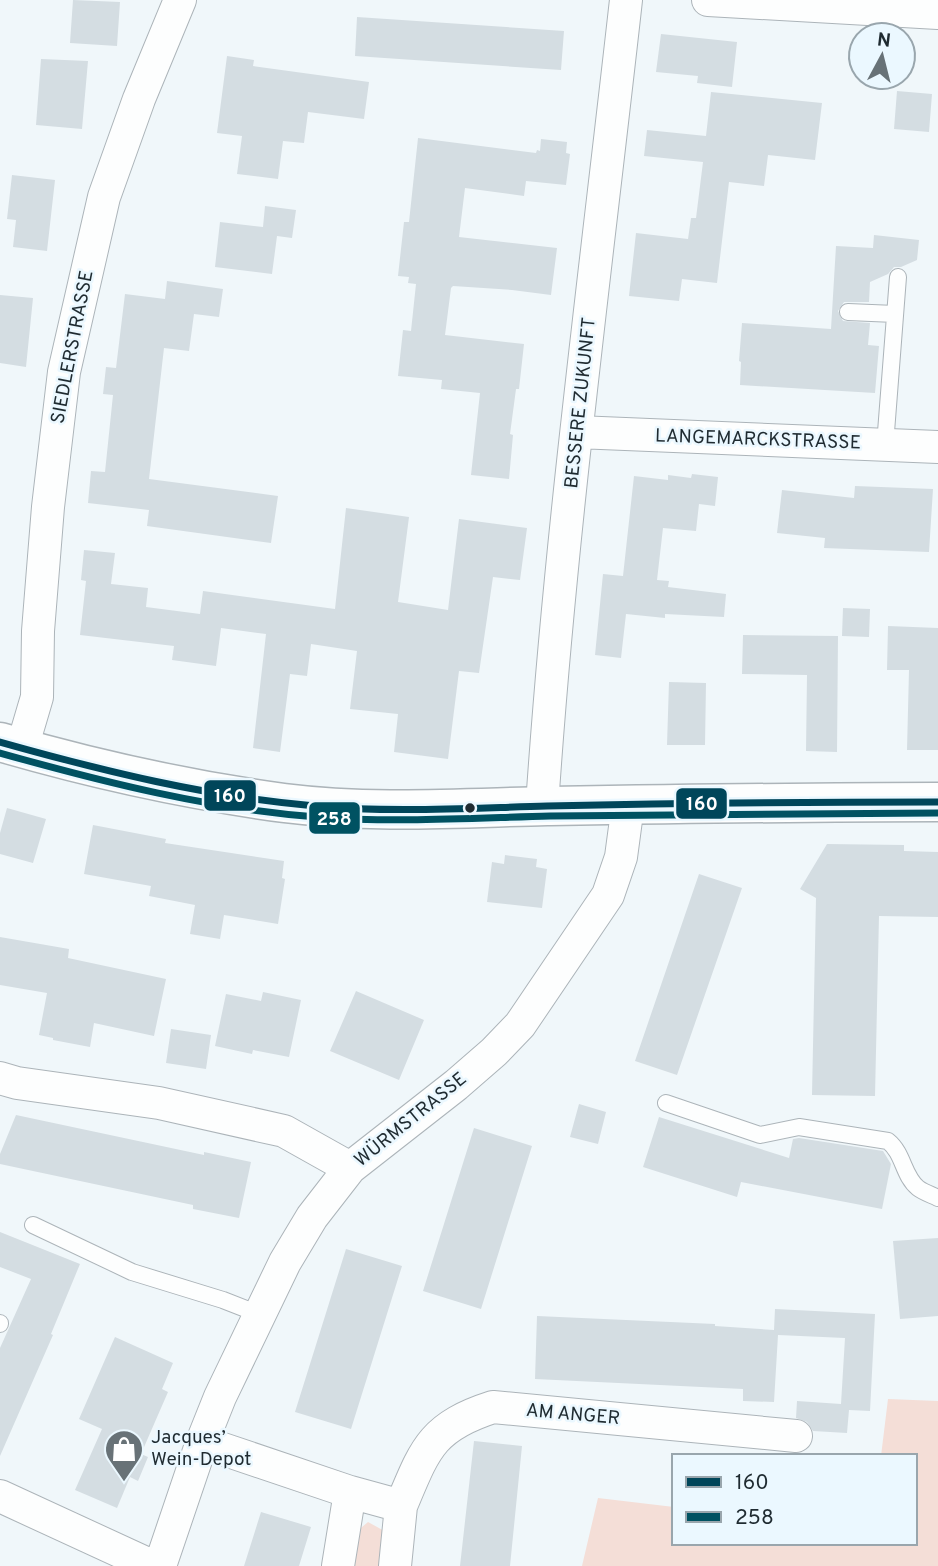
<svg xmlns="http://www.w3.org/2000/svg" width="938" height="1566" font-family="Overpass,sans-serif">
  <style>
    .green { fill: #f4ded7 }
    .building { fill: #d4dde2 }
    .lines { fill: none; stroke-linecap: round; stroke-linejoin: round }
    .lane-casing { stroke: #acb4b9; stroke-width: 18 }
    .street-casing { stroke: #acb4b9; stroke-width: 34 }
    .secondary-casing { stroke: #acb4b9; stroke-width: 41 }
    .lane { stroke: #fdfefe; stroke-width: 16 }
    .street { stroke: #fdfefe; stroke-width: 32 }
    .secondary { stroke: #fdfefe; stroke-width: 38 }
    .bus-1-casing { stroke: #ebf8ff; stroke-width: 12 }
    .bus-2-casing { stroke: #ebf8ff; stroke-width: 12 }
    .bus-1 { stroke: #00465a; stroke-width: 7 }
    .bus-2 { stroke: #005262; stroke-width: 7 }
    .bus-dot { fill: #1f2b31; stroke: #ebf8ff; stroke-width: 2.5 }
    .labels { text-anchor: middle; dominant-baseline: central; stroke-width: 5; stroke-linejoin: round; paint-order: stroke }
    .street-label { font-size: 19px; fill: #1f2b31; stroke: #ebf8ff }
    .poi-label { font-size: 19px; fill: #1f2b31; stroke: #ebf8ff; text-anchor: start }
    .line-badge { stroke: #ebf8ff; stroke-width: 2.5 }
    .badge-label { font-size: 19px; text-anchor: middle; font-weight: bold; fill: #fff }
  </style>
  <rect width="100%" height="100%" fill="#f0f7fa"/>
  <!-- green -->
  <path class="green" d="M 888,1399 L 938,1401 L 938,1566 L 582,1566 L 598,1498 L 674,1507 L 674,1543 L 915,1543 L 915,1456 L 881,1456 Z
    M 368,1522 L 388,1533 L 387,1566 L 349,1566 L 355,1533 Z"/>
  <!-- building -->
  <path class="building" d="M 73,0 L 120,2 L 117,46 L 70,43 Z
    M 357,17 L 564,31 L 561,70 L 355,56 Z
    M 661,34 L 737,42 L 732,87 L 697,83 L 698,76 L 656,72 Z
    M 227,56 L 254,60 L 253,66 L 369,82 L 364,119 L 308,112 L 304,143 L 283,141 L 278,179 L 237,174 L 242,136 L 217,133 Z
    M 41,59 L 88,61 L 82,129 L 36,125 Z
    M 897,91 L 932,94 L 929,132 L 894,129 Z
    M 711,92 L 822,103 L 815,160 L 768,155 L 764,186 L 729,182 L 717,283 L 682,279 L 679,301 L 629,296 L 636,233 L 688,239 L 691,218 L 696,218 L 703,162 L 644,156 L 647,130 L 706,136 Z
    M 418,138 L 536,153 L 537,150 L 540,151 L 541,139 L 567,142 L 566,153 L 570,154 L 566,185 L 526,181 L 524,196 L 465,188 L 459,237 L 557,248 L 551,295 L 512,290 L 453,286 L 451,288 L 445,335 L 524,344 L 519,389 L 516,389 L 510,434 L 513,435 L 509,479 L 471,475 L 480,393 L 441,389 L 442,380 L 398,376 L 403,330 L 411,331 L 416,284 L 408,283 L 409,277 L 398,276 L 404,222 L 409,222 Z
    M 12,175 L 55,180 L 47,251 L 13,247 L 16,220 L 7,219 Z
    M 265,206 L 296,210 L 292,238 L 277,236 L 272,274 L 215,267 L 220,222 L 263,227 Z
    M 874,235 L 919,240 L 917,260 L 901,267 L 894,267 L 888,274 L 870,282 L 869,302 L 844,302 L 838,311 L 843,321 L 870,323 L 868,345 L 879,346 L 875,393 L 740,385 L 741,362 L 739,361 L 742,323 L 831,329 L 836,246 L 873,248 Z
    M 167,281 L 223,289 L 219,317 L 194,314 L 189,351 L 164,348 L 149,479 L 278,496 L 271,543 L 147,526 L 149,510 L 88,503 L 91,471 L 105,472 L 113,395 L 103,394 L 106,367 L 116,368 L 125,294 L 165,299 Z
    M 0,295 L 33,298 L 26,367 L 0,363 Z
    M 692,474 L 718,477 L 715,506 L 699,504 L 696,531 L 663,528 L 657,580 L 669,581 L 668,587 L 726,594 L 724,617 L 665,614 L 665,618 L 626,614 L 621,658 L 595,655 L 603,574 L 623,576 L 634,476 L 668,480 L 668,475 L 691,478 Z
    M 855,486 L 933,489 L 929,552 L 824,548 L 825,538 L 777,533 L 782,490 L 854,498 Z
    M 346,508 L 409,517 L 398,602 L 448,610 L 459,519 L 527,528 L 520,580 L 493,577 L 479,673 L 459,671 L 448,759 L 394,752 L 398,714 L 350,709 L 357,651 L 311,644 L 307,676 L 290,674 L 280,752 L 253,748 L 266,634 L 221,628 L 216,666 L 172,660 L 174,646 L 80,635 L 86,581 L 81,580 L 84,550 L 115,553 L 111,584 L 148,588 L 146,607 L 200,614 L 203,591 L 335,609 Z
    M 843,608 L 870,609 L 869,637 L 842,636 Z
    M 888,626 L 938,628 L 938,750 L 907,750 L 909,670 L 887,670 Z
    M 743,635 L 838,636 L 837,752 L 806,751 L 807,675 L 742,674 Z
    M 669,682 L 706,683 L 705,745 L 667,745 Z
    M 7,808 L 46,819 L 33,863 L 0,854 L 0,833 Z
    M 93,825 L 166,839 L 165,843 L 284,861 L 282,878 L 285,879 L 278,924 L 224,915 L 220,939 L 190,934 L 195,905 L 149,896 L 151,886 L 84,874 Z
    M 827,844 L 904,845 L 904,851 L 938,852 L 938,917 L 879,916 L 875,1096 L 812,1095 L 816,898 L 800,889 Z
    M 505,855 L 537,859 L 536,867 L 547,869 L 542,908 L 487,902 L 492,862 L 504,864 Z
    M 699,874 L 742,888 L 677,1075 L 635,1061 Z
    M 0,937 L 69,949 L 68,958 L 166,979 L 154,1036 L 94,1023 L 90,1047 L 53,1040 L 53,1038 L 39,1035 L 47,993 L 0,985 Z
    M 356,991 L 424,1020 L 399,1080 L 330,1051 Z
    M 263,992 L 301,1000 L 289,1057 L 253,1050 L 252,1054 L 215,1046 L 226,994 L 261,1001 Z
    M 171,1029 L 211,1035 L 206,1069 L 166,1063 Z
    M 579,1104 L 606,1112 L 598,1144 L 570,1137 Z
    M 16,1115 L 204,1155 L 204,1152 L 251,1162 L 239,1218 L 193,1209 L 193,1205 L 0,1164 L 0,1154 Z
    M 659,1117 L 789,1158 L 793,1139 L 799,1138 L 883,1151 L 891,1164 L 882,1209 L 741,1182 L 737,1197 L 643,1167 Z
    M 474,1128 L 532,1146 L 481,1309 L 423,1291 Z
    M 0,1232 L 80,1264 L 51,1334 L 53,1335 L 0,1456 L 0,1348 L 31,1279 L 0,1267 Z
    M 938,1238 L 938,1316 L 900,1319 L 893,1241 Z
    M 346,1249 L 402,1266 L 351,1429 L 295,1412 Z
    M 775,1309 L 875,1314 L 870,1411 L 849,1410 L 847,1433 L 813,1431 L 807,1422 L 796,1418 L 797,1401 L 841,1404 L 845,1338 L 778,1335 L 774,1402 L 743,1401 L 743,1389 L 535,1379 L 537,1316 L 715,1324 L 715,1326 L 774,1330 Z
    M 115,1337 L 173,1363 L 162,1389 L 168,1392 L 141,1454 L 148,1457 L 138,1481 L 130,1477 L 117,1508 L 75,1490 L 102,1429 L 79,1419 Z
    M 474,1441 L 522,1446 L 510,1566 L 460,1566 Z
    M 261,1512 L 311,1527 L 299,1566 L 244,1566 Z"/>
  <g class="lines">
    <defs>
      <path id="lane" d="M 848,312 L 895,314
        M 885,445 L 898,277
        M 666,1103 L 760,1135 L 799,1127 L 888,1141 C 904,1154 903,1176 918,1188 C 923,1192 932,1195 938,1198
        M 33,1225 L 132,1272 L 223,1300 L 259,1314
        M 0,1324 L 0,1323"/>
      <path id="street" d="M 708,0 L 938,13
        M 577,432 L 938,447
        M 22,748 L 37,697 L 38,631 L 48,507 L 64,372 L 104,197 L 139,99 L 180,0
        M 542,806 C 560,537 596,268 626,0
        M 0,1078 L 17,1083 L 159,1103 L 284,1131 L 350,1168
        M 202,1442 L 350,1492 L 401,1506 C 425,1449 431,1427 493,1407 L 796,1436
        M 0,1496 L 152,1566
        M 160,1566 L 202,1442 L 220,1397 L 285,1262 L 312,1217 L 350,1168 L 456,1085 L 494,1052 L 520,1025 L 608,895 L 621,857 L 628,805
        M 338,1566 L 350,1492
        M 395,1566 L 401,1506"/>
      <path id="secondary" d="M 0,742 C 93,769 188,790 284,803 C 371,814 460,808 547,806 C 678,804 808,802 938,802"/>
    </defs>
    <!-- lane casing -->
    <use href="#lane" class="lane-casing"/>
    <!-- street casing -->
    <use href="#street" class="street-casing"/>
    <!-- secondary casing -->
    <use href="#secondary" class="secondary-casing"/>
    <!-- lane -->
    <use href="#lane" class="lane"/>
    <!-- street -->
    <use href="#street" class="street"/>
    <!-- secondary -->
    <use href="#secondary" class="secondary"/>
    <defs>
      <path id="bus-1" d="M 0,742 C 103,771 208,797 315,806 C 392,813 470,808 547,806 C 678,803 808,802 938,802"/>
      <path id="bus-2" d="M 0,753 C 103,782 210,809 317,817 C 395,823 473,818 550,816 C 680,814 809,813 938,813"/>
    </defs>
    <!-- bus-1 casing -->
    <use href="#bus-1" class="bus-1-casing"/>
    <!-- bus-2 casing -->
    <use href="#bus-2" class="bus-2-casing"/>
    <!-- bus-1 -->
    <use href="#bus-1" class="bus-1"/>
    <!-- bus-2 -->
    <use href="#bus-2" class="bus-2"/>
  </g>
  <!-- icons -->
  <defs>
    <symbol id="shop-pin" viewBox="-11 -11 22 30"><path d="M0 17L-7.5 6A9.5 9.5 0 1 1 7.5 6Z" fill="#687277" stroke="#ebf8ff"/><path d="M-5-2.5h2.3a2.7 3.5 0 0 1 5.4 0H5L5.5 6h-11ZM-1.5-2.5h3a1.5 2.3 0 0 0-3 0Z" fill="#fff"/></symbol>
  </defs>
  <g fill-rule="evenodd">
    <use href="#shop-pin" x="102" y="1427" width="44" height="60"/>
  </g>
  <!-- markers -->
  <circle class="bus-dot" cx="470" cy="808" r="6"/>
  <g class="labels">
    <!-- street labels -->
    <g class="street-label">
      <text transform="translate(73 347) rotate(-79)">SIEDLERSTRASSE</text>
      <text transform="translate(581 403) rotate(-84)">BESSERE ZUKUNFT</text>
      <text transform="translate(758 440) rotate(2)">LANGEMARCKSTRASSE</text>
      <text transform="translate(411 1120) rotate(-39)">WÜRMSTRASSE</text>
      <text transform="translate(573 1415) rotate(5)">AM ANGER</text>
    </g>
    <!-- poi labels -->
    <g class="poi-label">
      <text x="151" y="1438">Jacques’<tspan x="151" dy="22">Wein-Depot</tspan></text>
    </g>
  </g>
  <g class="line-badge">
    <rect x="203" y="779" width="54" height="33" rx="7" fill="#00465a"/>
    <rect x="675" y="787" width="53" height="33" rx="7" fill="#00465a"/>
    <rect x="308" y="801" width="53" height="34" rx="7" fill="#005262"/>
  </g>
  <g class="badge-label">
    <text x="230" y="802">160</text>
    <text x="702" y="810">160</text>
    <text x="334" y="825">258</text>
  </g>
  <!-- legend -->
  <rect x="672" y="1454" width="245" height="91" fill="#ebf8ff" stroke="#99a6ad" stroke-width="2"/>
  <rect x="686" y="1477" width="35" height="10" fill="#00465a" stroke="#99a6ad" stroke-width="2"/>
  <text x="735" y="1489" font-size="21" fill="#1f2b31">160</text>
  <rect x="686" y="1512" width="35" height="10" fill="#005262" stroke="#99a6ad" stroke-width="2"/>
  <text x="735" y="1524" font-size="21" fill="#1f2b31">258</text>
  <!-- north arrow -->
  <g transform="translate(882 56) rotate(7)"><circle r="33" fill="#ebf8ff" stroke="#99a6ad" stroke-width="2"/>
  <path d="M0-5L12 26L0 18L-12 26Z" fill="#687277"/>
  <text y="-10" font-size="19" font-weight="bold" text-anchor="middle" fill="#1f2b31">N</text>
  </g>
</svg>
